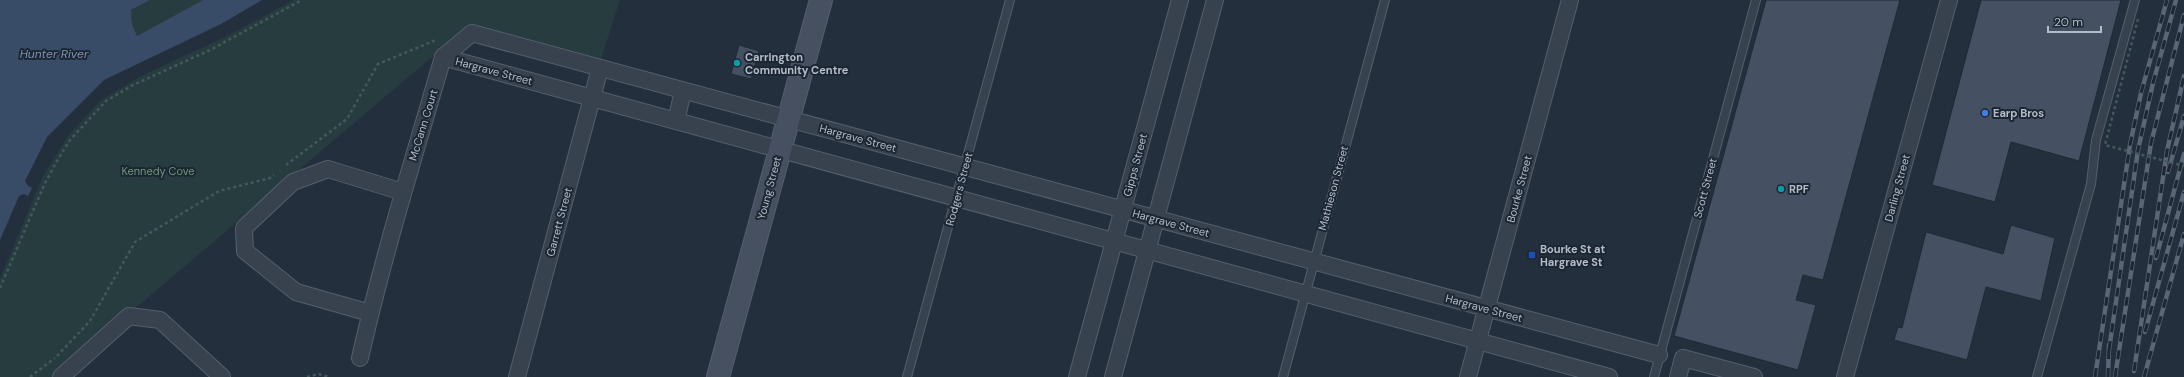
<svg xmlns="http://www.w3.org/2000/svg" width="2184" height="377" font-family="'DM Sans',sans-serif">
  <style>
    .green { fill: #263c3f }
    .water { fill: #394c67 }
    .building { fill: #455162; stroke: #1f2835 }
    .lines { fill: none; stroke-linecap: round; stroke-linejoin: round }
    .service-casing { stroke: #565f6c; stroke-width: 10 }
    .minor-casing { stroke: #565f6c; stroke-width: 18 }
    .secondary-casing { stroke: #565f6c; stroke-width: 24 }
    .path { stroke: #44595c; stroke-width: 2.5; stroke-dasharray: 3 3; stroke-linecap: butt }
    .service { stroke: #38414e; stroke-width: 8 }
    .minor { stroke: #38414e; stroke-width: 16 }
    .secondary { stroke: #465061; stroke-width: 22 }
    .rail-casing { stroke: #5a6575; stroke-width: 4.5 }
    .rail { stroke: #1d2633; stroke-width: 3; stroke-dasharray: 9; stroke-linecap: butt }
    .path-bridge { stroke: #44595c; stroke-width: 2.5; stroke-dasharray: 3 3; stroke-linecap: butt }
    .culture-dot { fill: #0f9aa8; stroke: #1d2633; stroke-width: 1.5 }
    .shop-dot { fill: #3f7fe0; stroke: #1d2633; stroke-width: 1.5 }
    .transit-dot { fill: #1a4fb4; stroke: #1d2633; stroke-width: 1.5 }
    .labels { text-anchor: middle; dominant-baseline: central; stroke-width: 4; stroke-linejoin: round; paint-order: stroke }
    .poi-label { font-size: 11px; font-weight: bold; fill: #b4bcc9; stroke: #1d2633; text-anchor: start }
    .street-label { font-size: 11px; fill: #b4bcc9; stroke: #1d2633 }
    .park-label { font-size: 11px; fill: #6b9a76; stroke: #1d2633 }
    .water-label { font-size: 12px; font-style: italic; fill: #7c92b1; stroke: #1d2633 }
  </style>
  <rect width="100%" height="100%" fill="#242f3e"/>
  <!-- green -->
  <path class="green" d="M 150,0 L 203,0 L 137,36 L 132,24 L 131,10 Z
    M 294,0 L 620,0 L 601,59 L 470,25 L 54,377 L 0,377 L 0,279 L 43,176 L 68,136 L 100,101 L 139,77 L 223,38 Z"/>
  <!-- water -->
  <path class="water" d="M 0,0 L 150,0 L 131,10 L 132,24 L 137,36 L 203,0 L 262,0 L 221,24 L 104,80 L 47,137 L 25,181 L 27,185 L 32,188 L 28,196 L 24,194 L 19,196 L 0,240 Z"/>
  <!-- building -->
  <path class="building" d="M 1766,0 L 1900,0 L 1823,280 L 1803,275 L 1796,300 L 1816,305 L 1798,370 L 1674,336 Z
    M 1981,0 L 2121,0 L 2079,161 L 2011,142 L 1995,202 L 1932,185 Z
    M 739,45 L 759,51 L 751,79 L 731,74 Z
    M 2011,225 L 2055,238 L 2041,301 L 1986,287 L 1967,360 L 1894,340 L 1898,327 L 1902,328 L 1926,232 L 2003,254 Z"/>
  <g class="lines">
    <defs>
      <path id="service" d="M 907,377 L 1010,0
        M 1283,377 L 1385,0
        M 1654,377 L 1756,0
        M 2037,377 L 2091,184 L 2096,140 L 2135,0"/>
      <path id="minor" d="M 443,57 L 472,33 L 1659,355
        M 443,57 L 1609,377
        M 676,121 L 683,91
        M 370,313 L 296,292 L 245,251 L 244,228 L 293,182 L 328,169 L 403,192
        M 360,358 C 383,256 414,157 443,57
        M 61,377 L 129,316 L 160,320 L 222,377
        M 517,377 L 600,68
        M 1077,377 L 1180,0
        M 1113,377 L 1215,0
        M 1468,377 L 1570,0
        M 1678,377 L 1683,358 L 1754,377
        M 1845,377 L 1949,0"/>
      <path id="secondary" d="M 718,377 L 821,0"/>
    </defs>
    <!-- service casing -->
    <use href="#service" class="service-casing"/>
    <!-- minor casing -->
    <use href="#minor" class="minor-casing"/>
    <!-- secondary casing -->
    <use href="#secondary" class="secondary-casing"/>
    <!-- path -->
    <path class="path" d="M 286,165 L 347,119 L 378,64 L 436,40
      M 0,288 L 45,183 L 57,161 L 70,140 L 106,101 L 133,85 L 210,50 L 302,0
      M 57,356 L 90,321 L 135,242 L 219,191 L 270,178 L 274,175
      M 30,377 L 55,358
      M 307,377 L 318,374 L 330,377"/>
    <!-- service -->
    <use href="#service" class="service"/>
    <!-- minor -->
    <use href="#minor" class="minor"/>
    <!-- secondary -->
    <use href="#secondary" class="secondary"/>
    <defs>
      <path id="rail" d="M 2168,172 L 2184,116
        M 2156,258 L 2184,154
        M 2145,332 L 2184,192
        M 2109,350 L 2138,150 L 2153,83 L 2176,0
        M 2134,371 L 2167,151 L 2184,76
        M 2095,377 L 2130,145 L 2141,93 L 2167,0
        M 2108,377 L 2109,345
        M 2115,377 L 2151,143 L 2184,15
        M 2144,377 L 2184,234"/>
    </defs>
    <!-- rail casing -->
    <use href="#rail" class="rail-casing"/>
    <!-- rail -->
    <use href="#rail" class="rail"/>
    <!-- path-bridge -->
    <path class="path-bridge" d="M 2138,19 L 2105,145 L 2184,166"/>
  </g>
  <!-- markers -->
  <g class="culture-dot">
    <circle cx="737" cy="63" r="4"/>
    <circle cx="1781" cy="189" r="4"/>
  </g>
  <circle class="shop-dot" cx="1985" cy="113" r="4"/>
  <rect class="transit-dot" x="1528" y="251" width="8" height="8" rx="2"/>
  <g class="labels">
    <!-- poi labels -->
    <g class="poi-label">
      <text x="745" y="57">Carrington<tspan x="745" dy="13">Community Centre</tspan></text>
      <text x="1993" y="113">Earp Bros</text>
      <text x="1789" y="189">RPF</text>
      <text x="1540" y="249">Bourke St at<tspan x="1540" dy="13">Hargrave St</tspan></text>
    </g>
    <!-- street labels -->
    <g class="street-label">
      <text transform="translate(494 71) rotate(15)">Hargrave Street</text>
      <text transform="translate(423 125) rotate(-73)">McCann Court</text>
      <text transform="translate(858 138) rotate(15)">Hargrave Street</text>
      <text transform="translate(1135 165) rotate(-75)">Gipps Street</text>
      <text transform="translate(769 188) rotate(-75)">Young Street</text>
      <text transform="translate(1333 188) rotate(-75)">Mathieson Street</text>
      <text transform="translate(1705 188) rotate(-75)">Scott Street</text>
      <text transform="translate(1897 188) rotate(-75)">Darling Street</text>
      <text transform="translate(959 189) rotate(-75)">Rodgers Street</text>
      <text transform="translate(1519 189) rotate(-75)">Bourke Street</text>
      <text transform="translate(559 222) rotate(-75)">Garrett Street</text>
      <text transform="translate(1171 223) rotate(15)">Hargrave Street</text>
      <text transform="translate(1484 308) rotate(15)">Hargrave Street</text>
    </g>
    <!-- park labels -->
    <g class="park-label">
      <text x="158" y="171">Kennedy Cove</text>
    </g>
    <!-- water labels -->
    <g class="water-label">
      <text x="54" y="54">Hunter River</text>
    </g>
  </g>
  <!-- scale -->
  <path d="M2048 26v6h53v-6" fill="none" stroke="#b4bcc9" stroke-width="2"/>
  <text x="2054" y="26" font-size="12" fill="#b4bcc9" stroke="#1d2633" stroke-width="3" paint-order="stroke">20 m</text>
</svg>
